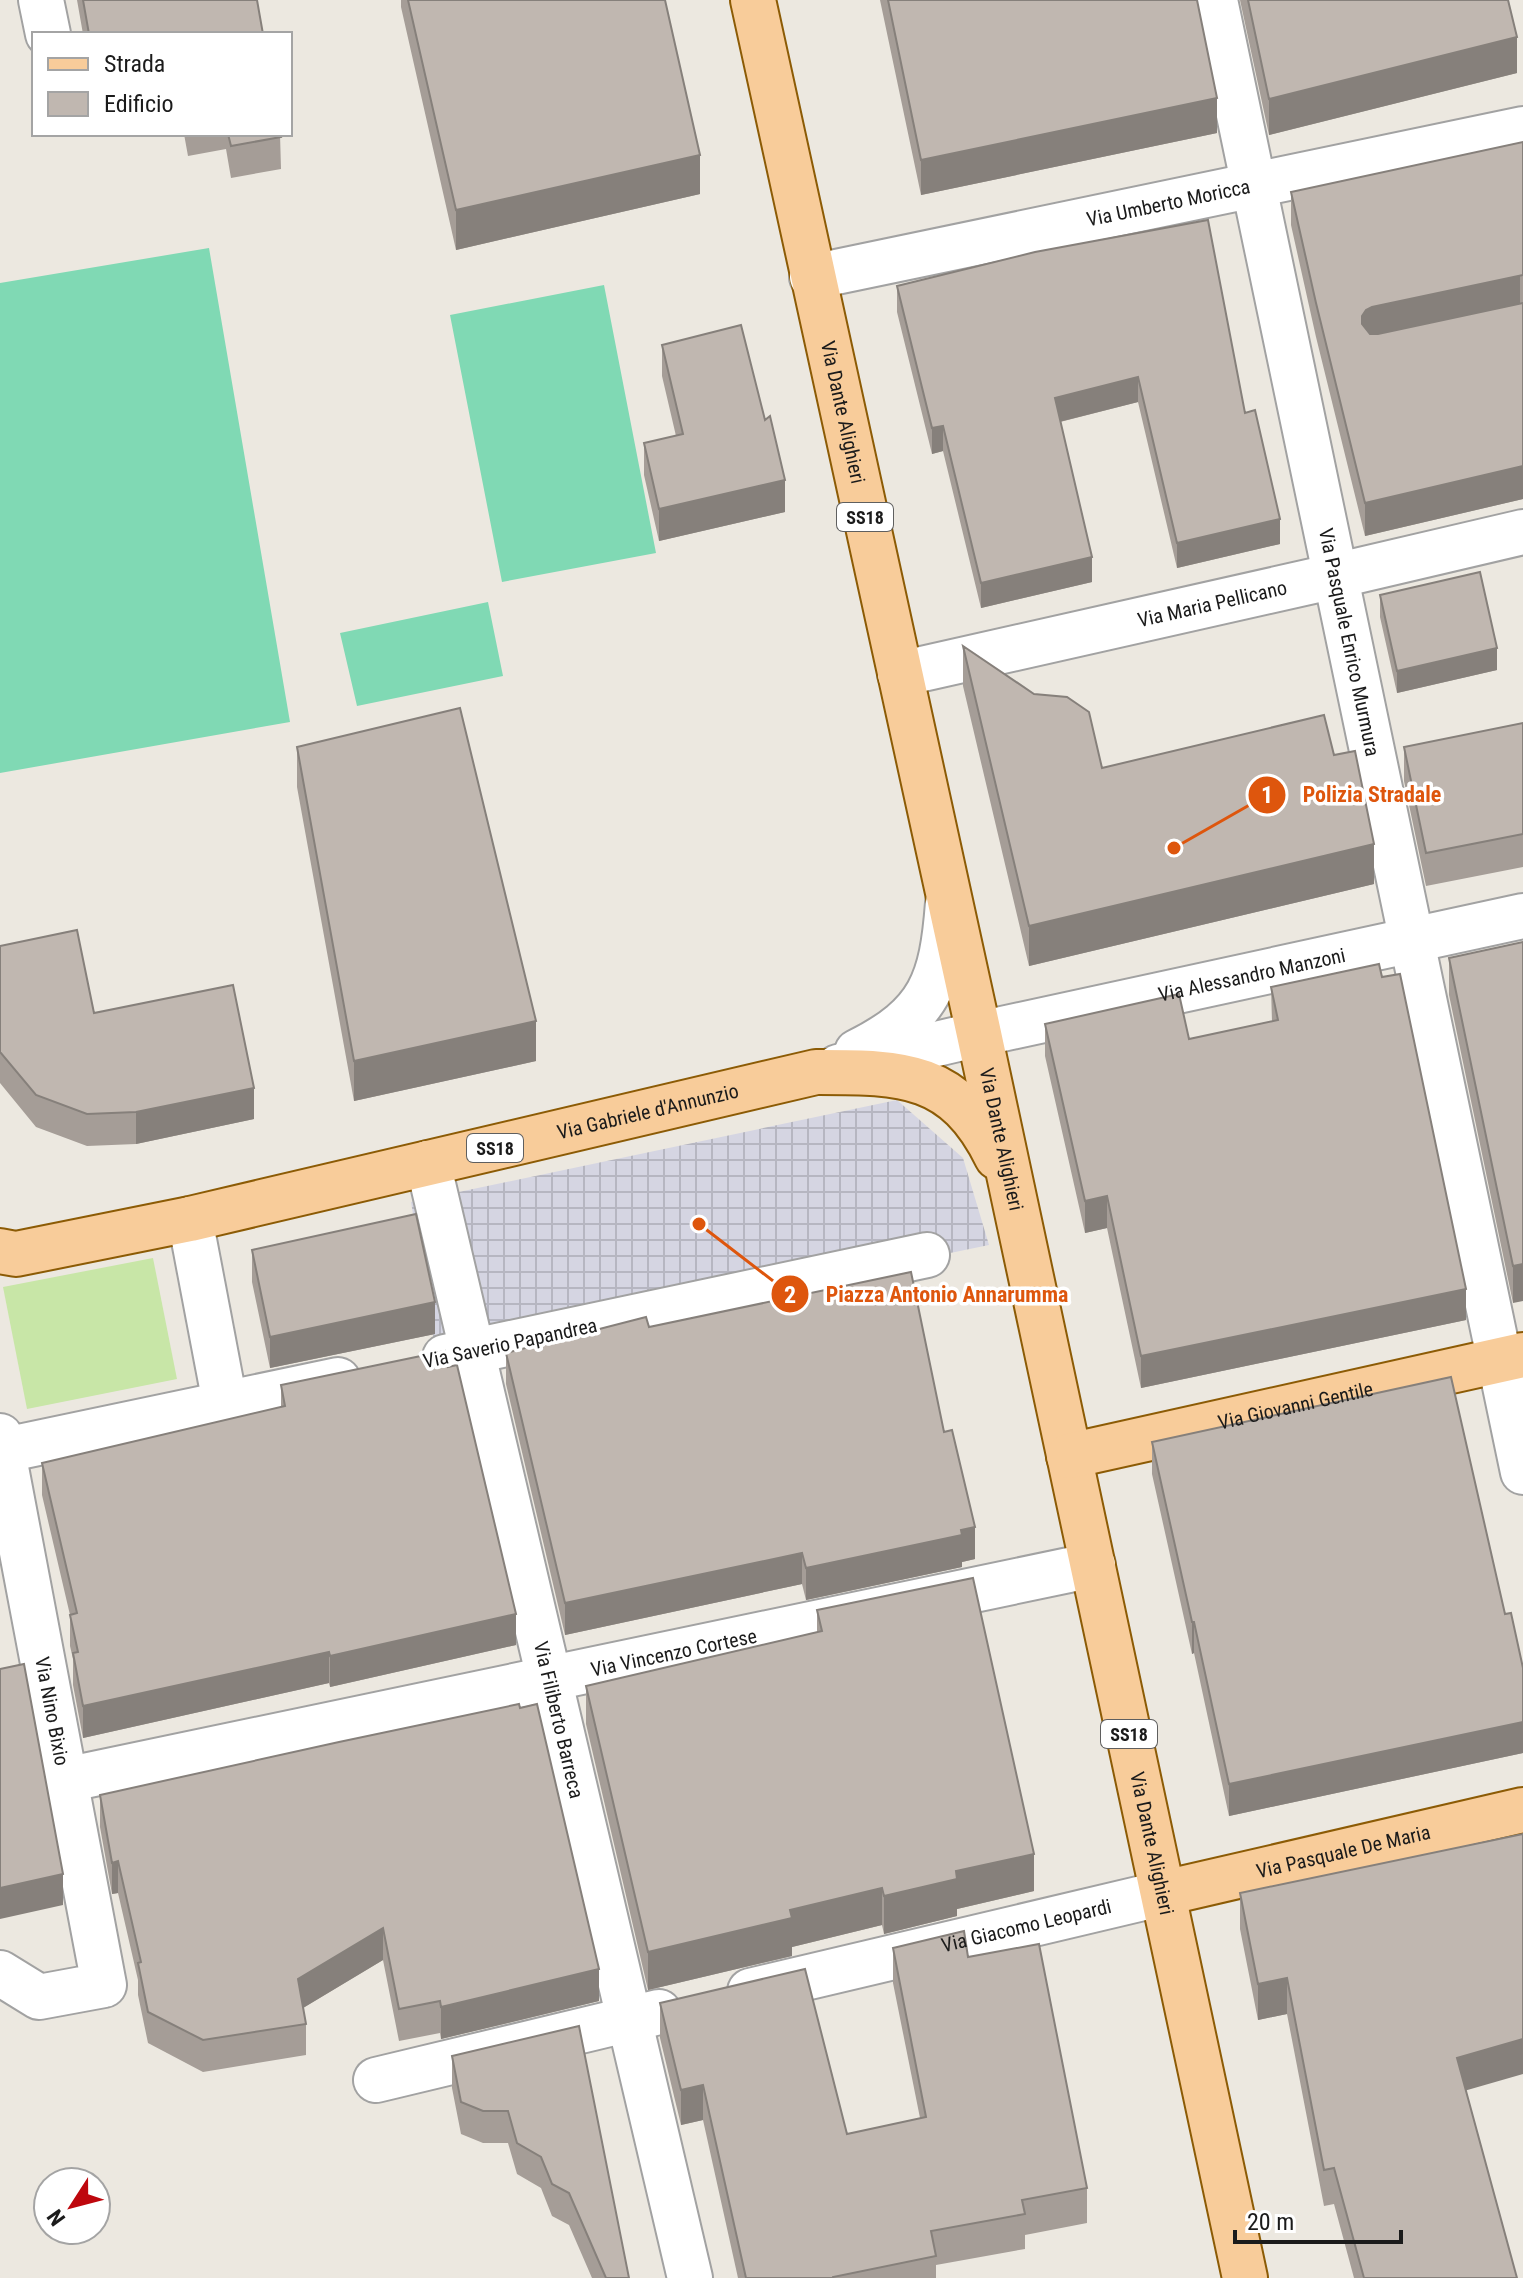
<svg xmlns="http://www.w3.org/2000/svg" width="1523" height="2278" font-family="'Roboto Condensed',sans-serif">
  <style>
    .grass { fill: #c8e6a7 }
    .pitch { fill: #80d9b4 }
    .plaza { fill: url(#plaza-grid) }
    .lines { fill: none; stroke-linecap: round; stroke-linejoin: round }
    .minor-casing { stroke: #a2a2a2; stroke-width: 48 }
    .primary-casing { stroke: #8c5b05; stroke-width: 48 }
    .minor { stroke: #fff; stroke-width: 44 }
    .primary { stroke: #f8cc9a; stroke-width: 44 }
    .wall { fill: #a59d97 }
    .shaded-wall { fill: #86807b }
    .building { fill: #c0b7b0; stroke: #86807b; stroke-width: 2 }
    .labels { text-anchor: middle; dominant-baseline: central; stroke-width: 7; stroke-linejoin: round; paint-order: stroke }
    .shield { fill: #fff; stroke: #5f5f5f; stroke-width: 2 }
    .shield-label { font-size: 18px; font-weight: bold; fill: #1b1b1b }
    .street-label { font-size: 20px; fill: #1b1b1b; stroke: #fff }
    .leader { fill: none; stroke: #de560d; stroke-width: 3 }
    .callout-dot { fill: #de560d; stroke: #fff; stroke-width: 3 }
    .mark-label { font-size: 24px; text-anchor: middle; font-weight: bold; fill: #fff }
    .callout-label { font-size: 22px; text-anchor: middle; font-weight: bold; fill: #de560d; stroke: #fff; stroke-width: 7; stroke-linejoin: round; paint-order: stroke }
  </style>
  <defs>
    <pattern id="plaza-grid" width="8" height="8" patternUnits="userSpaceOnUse" patternTransform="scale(2)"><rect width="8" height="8" fill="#d5d5e2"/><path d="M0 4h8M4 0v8" fill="none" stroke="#b6b6c1"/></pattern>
  </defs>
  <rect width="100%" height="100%" fill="#ece8e0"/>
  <!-- grass -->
  <path class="grass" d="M 153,1258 L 177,1379 L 27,1409 L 3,1287 Z"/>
  <!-- pitch -->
  <path class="pitch" d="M 209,248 L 290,722 L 0,773 L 0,283 Z
    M 604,285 L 656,553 L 502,582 L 450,315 Z
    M 488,602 L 503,676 L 357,706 L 340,633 Z"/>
  <!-- plaza -->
  <path class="plaza" d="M 897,1100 L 963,1158 L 989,1245 L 437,1359 L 411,1202 Z"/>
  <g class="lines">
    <defs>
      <g id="minor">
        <path d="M 41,0 L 48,34"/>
        <path id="s1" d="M 1215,0 L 1523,1472"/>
        <path id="s2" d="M 812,277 L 1523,129"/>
        <path id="s3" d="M 900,674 L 1335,576 L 1523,532"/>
        <path d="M 857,1052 C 931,1015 942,981 948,903"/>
        <path id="s4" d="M 838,1067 L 979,1034 L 1523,916"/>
        <path id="s5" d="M 428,1163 L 690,2278"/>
        <path d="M 190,1219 L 225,1403"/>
        <path d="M 445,1357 L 927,1255"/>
        <path id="s6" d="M 0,1436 L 104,1985 L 39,1997 L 0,1973"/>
        <path d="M 0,1451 L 338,1380"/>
        <path id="s7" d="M 65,1780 L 1093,1565"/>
        <path id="s8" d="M 750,1991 L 1164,1893"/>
        <path d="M 376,2080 L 659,2012"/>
      </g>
      <g id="primary">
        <path id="s9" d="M 753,0 L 979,1034 L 1245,2278"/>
        <path id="s10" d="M 0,1251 L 16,1254 L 190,1219 L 816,1072 C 901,1072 955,1071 997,1157"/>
        <path id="s11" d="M 1069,1456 L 1523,1355"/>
        <path id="s12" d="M 1164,1893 L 1523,1810"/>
      </g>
    </defs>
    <!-- minor casing -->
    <use href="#minor" class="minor-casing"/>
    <!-- primary casing -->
    <use href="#primary" class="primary-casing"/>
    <!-- minor -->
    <use href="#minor" class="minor"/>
    <!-- primary -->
    <use href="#primary" class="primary"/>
  </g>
  <!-- wall -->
  <path class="wall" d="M 77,0 L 257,0 L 263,34 L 83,34 Z
    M 401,0 L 665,0 L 700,194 L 456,250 L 401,7 Z
    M 880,0 L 1197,0 L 1217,133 L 921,195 Z
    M 1240,0 L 1508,0 L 1517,73 L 1269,135 Z
    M 184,134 L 280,134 L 281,169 L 231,178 L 226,149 L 188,156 Z
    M 1523,142 L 1523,499 L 1365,536 L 1316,337 L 1291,225 L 1291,192 Z
    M 897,286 L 1245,413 L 1280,544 L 1177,568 L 1138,402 L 1060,422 L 1092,582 L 981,608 L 943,451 L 932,454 L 897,312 Z
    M 662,345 L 785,512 L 659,541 L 644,475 L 644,443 L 676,436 L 662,376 Z
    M 1380,595 L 1497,670 L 1397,693 L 1380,617 Z
    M 963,646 L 1102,768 L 1334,755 L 1374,884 L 1029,966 L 963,686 Z
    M 1523,723 L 1523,867 L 1426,886 L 1404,781 L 1404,747 Z
    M 297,747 L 536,1061 L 354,1101 L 297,787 Z
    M 1523,942 L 1513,1303 L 1449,995 L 1449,958 Z
    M 0,946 L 94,1013 L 254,1119 L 136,1144 L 87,1146 L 36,1127 L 0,1083 Z
    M 1271,987 L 1466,1320 L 1141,1388 L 1107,1228 L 1085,1233 L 1045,1056 L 1045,1024 L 1189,1039 L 1272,1022 Z
    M 252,1250 L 435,1334 L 270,1368 L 252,1282 Z
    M 649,1327 L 944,1432 L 975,1559 L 962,1562 L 962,1567 L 806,1600 L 802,1584 L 565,1635 L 506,1384 L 506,1353 Z
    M 281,1385 L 516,1645 L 330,1687 L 329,1683 L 83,1738 L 73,1685 L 73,1659 L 70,1646 L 70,1615 L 42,1495 L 42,1463 L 281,1407 Z
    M 1152,1442 L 1505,1614 L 1523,1668 L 1523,1753 L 1229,1816 L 1194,1653 L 1192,1654 L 1152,1474 Z
    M 817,1610 L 1034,1891 L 957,1909 L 957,1916 L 884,1934 L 882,1925 L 792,1947 L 792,1956 L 648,1990 L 586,1724 L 586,1686 L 817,1632 Z
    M 100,1795 L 599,2001 L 441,2039 L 440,2033 L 399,2041 L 383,1960 L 303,2008 L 306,2024 L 306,2055 L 203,2072 L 148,2043 L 138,1995 L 138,1980 L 118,1893 L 112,1894 L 100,1827 Z
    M 1240,1893 L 1466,2091 L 1517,2278 L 1354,2278 L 1334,2204 L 1324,2206 L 1287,2014 L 1258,2020 L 1240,1929 Z
    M 893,1948 L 968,1957 L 1087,2188 L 1087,2223 L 1025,2235 L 1025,2249 L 936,2265 L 936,2278 L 738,2278 L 703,2120 L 681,2125 L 660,2038 L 660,2003 L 847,2134 L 920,2118 L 893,1983 Z
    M 579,2026 L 629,2278 L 592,2278 L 569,2225 L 552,2216 L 541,2188 L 517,2174 L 508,2143 L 483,2143 L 461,2134 L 452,2088 L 452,2056 Z"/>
  <!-- shaded-wall -->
  <path class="shaded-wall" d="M 1517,37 L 1517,73 L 1269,135 L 1269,99 Z
    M 1217,98 L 1217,133 L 921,195 L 921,160 Z
    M 700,155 L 700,194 L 456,250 L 456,210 Z
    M 1520,275 L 1520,308 L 1362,349 L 1362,316 L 1366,310 L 1372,307 Z
    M 1138,377 L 1138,402 L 1055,423 L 1055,398 Z
    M 943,426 L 943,451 L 932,454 L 932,428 Z
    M 1523,466 L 1523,499 L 1365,536 L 1365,503 Z
    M 785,480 L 785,512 L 659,541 L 659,509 Z
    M 1280,519 L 1280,544 L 1177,568 L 1177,543 Z
    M 1092,557 L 1092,582 L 981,608 L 981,583 Z
    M 1497,648 L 1497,670 L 1397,693 L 1397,671 Z
    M 1374,844 L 1374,884 L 1029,966 L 1029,926 Z
    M 536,1021 L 536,1061 L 354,1101 L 354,1061 Z
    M 254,1088 L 254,1119 L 136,1144 L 136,1112 Z
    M 1107,1196 L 1107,1228 L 1085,1233 L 1085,1201 Z
    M 1523,1264 L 1523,1301 L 1513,1303 L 1513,1266 Z
    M 1466,1289 L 1466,1320 L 1141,1388 L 1141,1356 Z
    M 435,1302 L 435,1334 L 270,1368 L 270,1337 Z
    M 975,1527 L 975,1559 L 962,1562 L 962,1567 L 806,1600 L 806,1568 Z
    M 802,1553 L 802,1584 L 565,1635 L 565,1603 Z
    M 516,1614 L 516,1645 L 330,1687 L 330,1656 Z
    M 1192,1622 L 1194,1622 L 1194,1653 L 1192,1654 Z
    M 329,1652 L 329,1683 L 83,1738 L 83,1706 Z
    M 1523,1722 L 1523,1753 L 1229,1816 L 1229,1784 Z
    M 1034,1854 L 1034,1891 L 957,1909 L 957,1916 L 884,1934 L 884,1896 L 956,1871 Z
    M 118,1861 L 118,1893 L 112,1894 L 112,1863 Z
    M 63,1874 L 63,1905 L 0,1919 L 0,1888 Z
    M 882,1888 L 882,1925 L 792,1947 L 792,1956 L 648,1990 L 648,1952 L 790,1910 Z
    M 383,1928 L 383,1960 L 298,2011 L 298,1979 Z
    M 599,1969 L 599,2001 L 441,2039 L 441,2007 Z
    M 1287,1978 L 1287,2014 L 1258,2020 L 1258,1984 Z
    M 1523,2039 L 1523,2074 L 1457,2093 L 1457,2058 Z
    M 703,2085 L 703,2120 L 681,2125 L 681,2090 Z"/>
  <!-- building -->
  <path class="building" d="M 83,0 L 257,0 L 263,34 L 89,34 Z
    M 408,0 L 665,0 L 700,155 L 456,210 Z
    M 888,0 L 1197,0 L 1217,98 L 921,160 Z
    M 1248,0 L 1508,0 L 1517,37 L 1269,99 Z
    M 228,134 L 280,134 L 281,137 L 231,146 Z
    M 1523,142 L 1523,275 L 1372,307 L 1366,310 L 1362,316 L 1362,324 L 1370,334 L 1378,334 L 1523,303 L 1523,466 L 1365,503 L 1316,303 L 1291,192 Z
    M 1208,220 L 1245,413 L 1255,410 L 1280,519 L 1177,543 L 1138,377 L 1055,398 L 1092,557 L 981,583 L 943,426 L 932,428 L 897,286 L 1035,252 Z
    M 741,325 L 765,420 L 770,416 L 785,480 L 659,509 L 644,443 L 683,434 L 662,345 Z
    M 1480,572 L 1497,648 L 1397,671 L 1380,595 Z
    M 963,646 L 1034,694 L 1067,697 L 1089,712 L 1102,768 L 1324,715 L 1334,755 L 1355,751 L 1374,844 L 1029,926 Z
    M 460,708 L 536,1021 L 354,1061 L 297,747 Z
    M 1523,723 L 1523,834 L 1426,853 L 1404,747 Z
    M 77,930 L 94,1013 L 233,985 L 254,1088 L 136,1112 L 87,1114 L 36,1095 L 0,1052 L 0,946 Z
    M 1523,942 L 1523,1264 L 1513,1266 L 1449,958 Z
    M 1379,964 L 1382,977 L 1400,974 L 1466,1289 L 1141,1356 L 1107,1196 L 1085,1201 L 1045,1024 L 1179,994 L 1189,1039 L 1278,1020 L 1271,987 Z
    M 416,1214 L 435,1302 L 270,1337 L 252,1250 Z
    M 911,1272 L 944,1432 L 952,1430 L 975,1527 L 961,1530 L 962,1535 L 806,1568 L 802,1553 L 565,1603 L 506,1353 L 646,1317 L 649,1327 Z
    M 445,1351 L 448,1367 L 457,1365 L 516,1614 L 330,1656 L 329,1652 L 83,1706 L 73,1653 L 78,1652 L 70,1615 L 77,1613 L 42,1463 L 285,1406 L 281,1385 Z
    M 1451,1377 L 1505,1614 L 1511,1613 L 1523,1668 L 1523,1722 L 1229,1784 L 1194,1622 L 1192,1622 L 1152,1442 Z
    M 973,1578 L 1034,1854 L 956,1871 L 957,1879 L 884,1896 L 882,1888 L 790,1910 L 792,1918 L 648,1952 L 586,1686 L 822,1631 L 817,1610 Z
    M 24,1664 L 63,1874 L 0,1888 L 0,1669 Z
    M 519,1704 L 520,1708 L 537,1704 L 599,1969 L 441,2007 L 440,2001 L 399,2009 L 383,1928 L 298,1979 L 306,2024 L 203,2040 L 148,2012 L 138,1963 L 141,1962 L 118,1861 L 112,1863 L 100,1795 L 339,1742 Z
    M 1523,1834 L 1523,2039 L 1457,2058 L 1517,2278 L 1364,2278 L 1334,2168 L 1324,2170 L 1287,1978 L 1258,1984 L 1240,1893 Z
    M 964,1931 L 968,1957 L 1039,1944 L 1087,2188 L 1022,2200 L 1025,2214 L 931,2231 L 936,2256 L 833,2277 L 833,2278 L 746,2278 L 703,2085 L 681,2090 L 660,2003 L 805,1969 L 847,2134 L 926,2117 L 893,1948 Z
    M 579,2026 L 629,2278 L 606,2278 L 569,2193 L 552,2184 L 541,2157 L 517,2143 L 508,2111 L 483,2111 L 461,2102 L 452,2056 Z"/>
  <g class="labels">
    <!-- shield labels -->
    <g class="shield">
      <rect x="837" y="503" width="56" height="28" rx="6"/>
      <rect x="467" y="1134" width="56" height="28" rx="6"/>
      <rect x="1101" y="1720" width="56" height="28" rx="6"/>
    </g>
    <g class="shield-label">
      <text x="865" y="517">SS18</text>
      <text x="495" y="1148">SS18</text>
      <text x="1129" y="1734">SS18</text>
    </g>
    <!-- street labels -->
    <g class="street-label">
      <text stroke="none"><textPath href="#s2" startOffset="364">Via Umberto Moricca</textPath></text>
      <text stroke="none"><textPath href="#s9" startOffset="422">Via Dante Alighieri</textPath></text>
      <text stroke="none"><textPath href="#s3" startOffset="320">Via Maria Pellicano</textPath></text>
      <text stroke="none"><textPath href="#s1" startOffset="656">Via Pasquale Enrico Murmura</textPath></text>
      <text stroke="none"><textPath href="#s4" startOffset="424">Via Alessandro Manzoni</textPath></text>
      <text stroke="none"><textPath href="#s10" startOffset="664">Via Gabriele d'Annunzio</textPath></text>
      <text stroke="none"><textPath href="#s9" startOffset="1166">Via Dante Alighieri</textPath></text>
      <text transform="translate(510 1343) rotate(-12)">Via Saverio Papandrea</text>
      <text stroke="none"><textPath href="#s11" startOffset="232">Via Giovanni Gentile</textPath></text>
      <text stroke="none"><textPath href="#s7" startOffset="622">Via Vincenzo Cortese</textPath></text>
      <text stroke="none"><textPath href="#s6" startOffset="280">Via Nino Bixio</textPath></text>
      <text stroke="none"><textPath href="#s5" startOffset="572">Via Filiberto Barreca</textPath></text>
      <text stroke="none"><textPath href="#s9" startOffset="1886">Via Dante Alighieri</textPath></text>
      <text stroke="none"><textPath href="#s12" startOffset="184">Via Pasquale De Maria</textPath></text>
      <text stroke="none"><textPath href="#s8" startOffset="284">Via Giacomo Leopardi</textPath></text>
    </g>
  </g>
  <!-- callouts -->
  <path class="leader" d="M1174 848L1267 795M699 1224L790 1294"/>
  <g class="callout-dot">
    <circle cx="1174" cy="848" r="8"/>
    <circle cx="699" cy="1224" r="8"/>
    <circle cx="1267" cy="795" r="20"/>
    <circle cx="790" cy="1294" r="20"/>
  </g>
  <g class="mark-label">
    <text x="1267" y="803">1</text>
    <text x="790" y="1303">2</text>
  </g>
  <g class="callout-label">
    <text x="1372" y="802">Polizia Stradale</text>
    <text x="947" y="1302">Piazza Antonio Annarumma</text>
  </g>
  <!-- legend -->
  <rect x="32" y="32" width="260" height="104" fill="#ffffff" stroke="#a4a4a4" stroke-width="2"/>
  <rect x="48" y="58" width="40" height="12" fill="#f8cc9a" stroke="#a4a4a4" stroke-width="2"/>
  <text x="104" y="72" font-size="24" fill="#1b1b1b">Strada</text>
  <rect x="48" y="92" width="40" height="24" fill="#c0b7b0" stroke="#a4a4a4" stroke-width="2"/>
  <text x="104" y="112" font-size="24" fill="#1b1b1b">Edificio</text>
  <!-- north arrow -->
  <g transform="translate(72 2206) rotate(234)"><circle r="38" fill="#ffffff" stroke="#a4a4a4" stroke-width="2"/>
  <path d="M0-6L14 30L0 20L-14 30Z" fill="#be070d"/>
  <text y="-12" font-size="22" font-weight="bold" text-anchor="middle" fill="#1b1b1b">N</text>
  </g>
  <!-- scale -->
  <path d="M1235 2230v12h166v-12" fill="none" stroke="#1b1b1b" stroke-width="4"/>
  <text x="1247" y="2230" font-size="24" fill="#1b1b1b" stroke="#ffffff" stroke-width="6" paint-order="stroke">20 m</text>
</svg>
